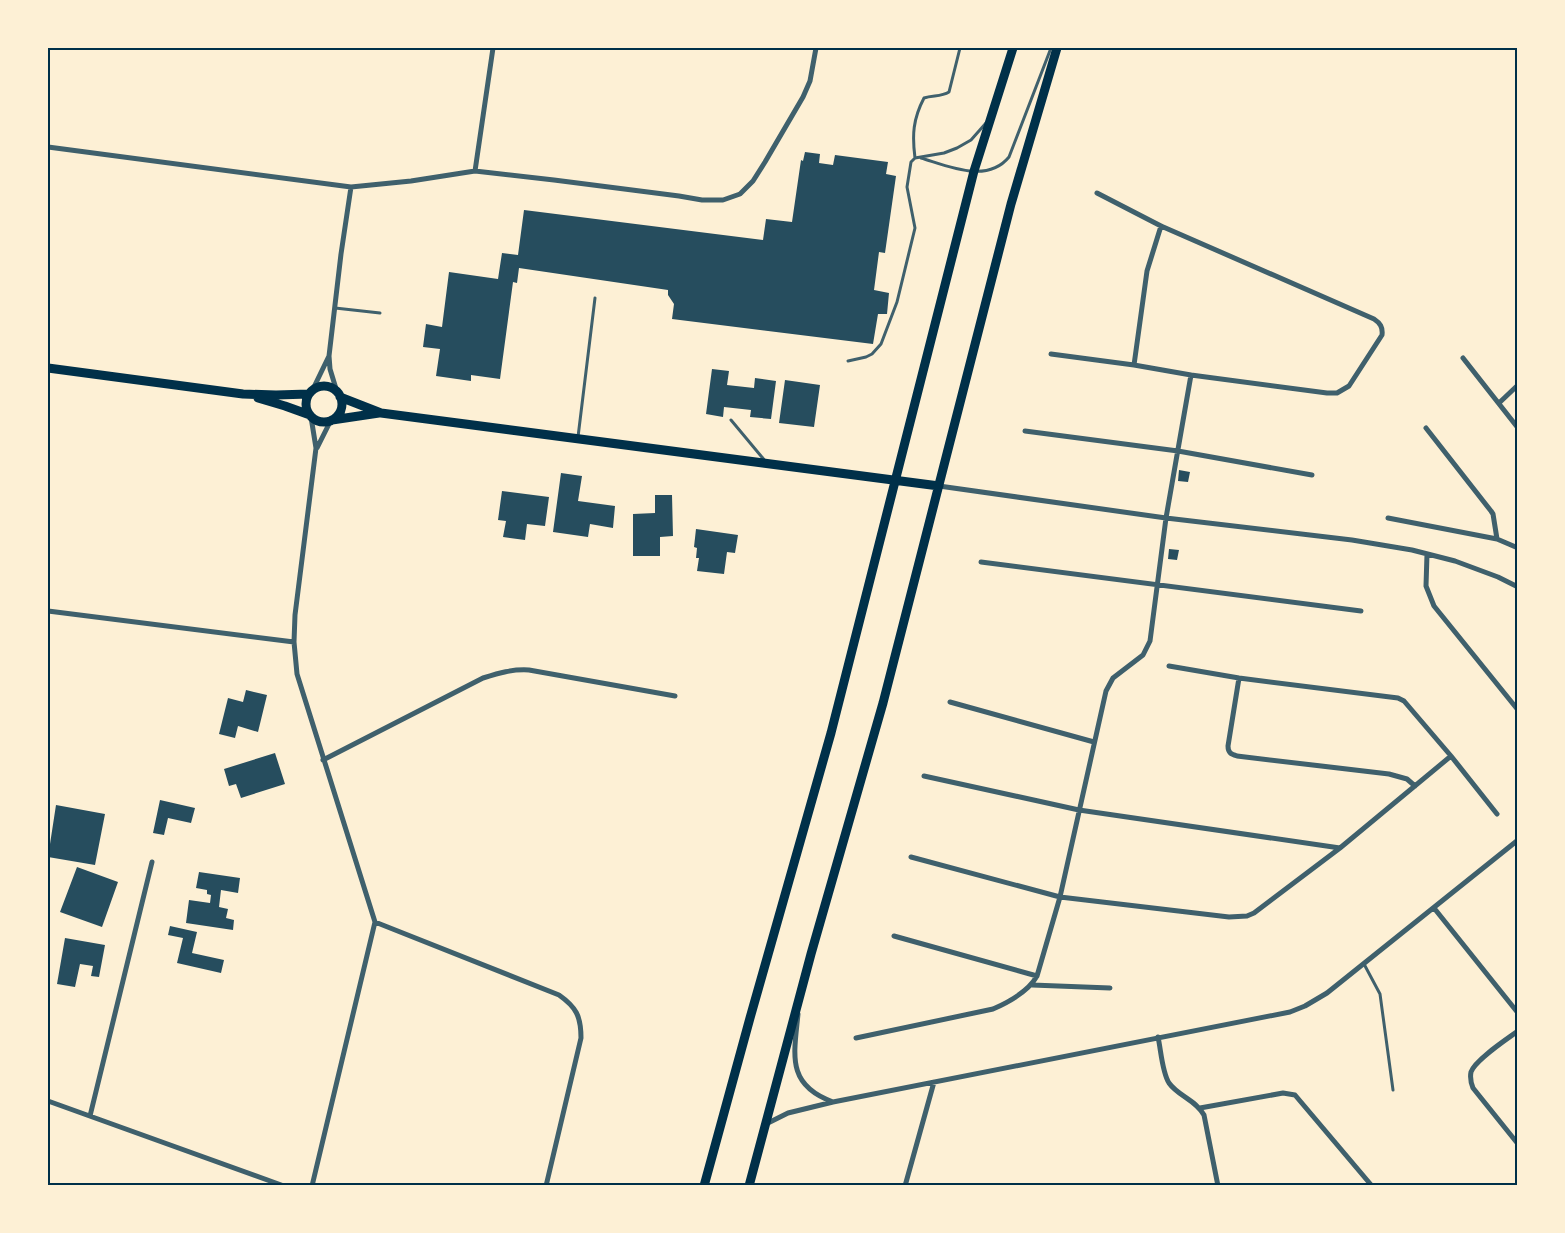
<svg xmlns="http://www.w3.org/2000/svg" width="1565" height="1233" font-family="Roboto,sans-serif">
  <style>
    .building { fill: #264d5e }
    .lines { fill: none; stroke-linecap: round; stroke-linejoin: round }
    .service { stroke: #3f606c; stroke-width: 3 }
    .minor { stroke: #3f606c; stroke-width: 5 }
    .secondary { stroke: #003049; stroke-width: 9 }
    .neatline { fill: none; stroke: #003049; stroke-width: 2 }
  </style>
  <rect width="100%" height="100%" fill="#fdf0d5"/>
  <!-- building -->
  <path class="building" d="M 805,152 L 820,154 L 819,163 L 833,165 L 835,155 L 888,162 L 886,174 L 896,176 L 885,253 L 879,252 L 874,290 L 889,293 L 887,314 L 878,314 L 873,344 L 672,319 L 674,304 L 668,295 L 668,290 L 519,268 L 517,283 L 513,282 L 500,379 L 471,375 L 471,381 L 436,376 L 440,349 L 423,347 L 426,324 L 442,327 L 449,272 L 498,279 L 502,253 L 518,255 L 524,210 L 763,240 L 766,219 L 792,222 L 801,160 L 803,161 Z
    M 712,369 L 729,371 L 727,385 L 754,388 L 755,378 L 776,381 L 771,419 L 750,417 L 751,410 L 724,407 L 723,417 L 706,414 Z
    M 785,380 L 820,385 L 814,427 L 779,423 Z
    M 1179,470 L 1190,472 L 1188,482 L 1178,481 Z
    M 561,473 L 582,476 L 578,501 L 615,506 L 613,528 L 590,524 L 588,537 L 553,532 Z
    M 502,491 L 549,497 L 545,526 L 527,524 L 525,540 L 503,537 L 506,521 L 498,520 Z
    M 655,495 L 672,495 L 673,536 L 660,537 L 660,556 L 633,556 L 633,514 L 655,513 Z
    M 696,529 L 738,535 L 735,553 L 727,552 L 724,574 L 697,571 L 699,558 L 696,558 L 697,548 L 694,547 Z
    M 1169,549 L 1179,550 L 1177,560 L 1168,559 Z
    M 246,690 L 267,695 L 258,732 L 238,726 L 235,738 L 219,734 L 228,698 L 243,702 Z
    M 275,753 L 285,784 L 241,798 L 236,784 L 229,786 L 224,769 Z
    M 160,800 L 195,808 L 191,823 L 168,818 L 164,835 L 153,833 Z
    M 56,805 L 105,814 L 95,865 L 48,857 Z
    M 77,867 L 118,882 L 102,927 L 60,912 Z
    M 199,872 L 240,878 L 238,893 L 221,890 L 219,907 L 228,909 L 226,918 L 234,920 L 233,930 L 186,923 L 189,900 L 210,903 L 211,895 L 207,894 L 207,890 L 196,888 Z
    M 170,926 L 197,932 L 192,953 L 224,960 L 221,973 L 177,963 L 183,938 L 168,935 Z
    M 65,938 L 105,945 L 99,977 L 91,976 L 93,966 L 80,964 L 75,987 L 57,984 Z"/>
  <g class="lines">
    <!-- service -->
    <path class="service" d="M 915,158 C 912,135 913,119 924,98 C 933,95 941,97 949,92 L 960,48
      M 921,158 C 948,166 987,184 1009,157 L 1051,48
      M 335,308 L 380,313
      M 848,361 L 866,357 L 872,354 L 881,344 L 897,302 L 915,228 L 907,187 L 911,162 L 915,158 L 944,153 L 957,148 L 971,140 L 986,123
      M 731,420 L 766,462
      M 578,437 L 595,298
      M 1364,964 L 1380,994 L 1393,1090"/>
    <!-- minor -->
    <path class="minor" d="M 48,147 L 351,187 L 411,181 L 475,171 L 554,180 L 679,196 L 702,200 L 723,200 L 740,194 L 753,181 L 765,162 L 803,97 L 810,81 L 816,48
      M 475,171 L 493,48
      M 1051,354 L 1134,365 L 1191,375 L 1327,393 L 1337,393 L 1349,386 L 1382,335 C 1383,327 1380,323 1374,319 L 1161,226 L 1097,193
      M 1463,358 L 1518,428
      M 1134,365 L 1147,271 L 1161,226
      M 313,389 L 329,356
      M 337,392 L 330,369 L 329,356 L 341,254 L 351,187
      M 1499,403 L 1518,385
      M 311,417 L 316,448 L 295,615 L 294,642 L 297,674 L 375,922 L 312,1186
      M 1426,428 L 1491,511 L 1493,514 L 1497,539
      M 1025,431 L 1178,451 L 1312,475
      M 317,448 L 331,420
      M 939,486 L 1166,518 L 1352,540 L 1412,550 L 1455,561 L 1498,577 L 1518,587
      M 1388,518 L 1497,539 L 1518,548
      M 1427,554 L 1426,586 L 1434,606 L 1518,710
      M 981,562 L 1361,611
      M 48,611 L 294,642
      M 1169,666 L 1239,678 L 1398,698 L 1404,701 L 1451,756 L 1497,814
      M 1239,678 L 1228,746 C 1228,753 1231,754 1237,756 L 1389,774 L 1407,779 L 1415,786
      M 950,702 L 1094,742
      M 323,760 L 483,678 C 499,673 512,669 529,670 L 675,696
      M 924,776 L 1079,810 L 1340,848
      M 911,857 L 1060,897 L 1229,917 L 1247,916 L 1254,913 L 1340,848 L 1451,756
      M 1434,908 L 1518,1013
      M 375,922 L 559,995 C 576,1007 581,1016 581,1038 L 546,1186
      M 894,936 L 1037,976
      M 1032,985 L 1110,988
      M 798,1014 C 794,1055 786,1085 833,1102
      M 1518,1031 C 1507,1039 1475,1060 1471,1072 C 1470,1077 1471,1083 1473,1088 L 1518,1144
      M 1158,1037 C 1161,1050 1162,1072 1169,1083 C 1178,1096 1196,1100 1204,1115 L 1218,1186
      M 856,1038 L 993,1009 C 1009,1002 1028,992 1037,976 L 1060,897 L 1106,691 L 1113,678 L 1143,655 L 1150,641 L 1166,518 L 1191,375
      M 48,1101 L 284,1186
      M 1200,1108 L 1283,1093 L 1295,1095 L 1372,1186
      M 90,1116 L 152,862
      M 766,1124 L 788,1113 L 833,1102 L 1290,1012 L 1305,1006 L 1327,993 L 1518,840
      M 905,1186 L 934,1082"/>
    <!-- secondary -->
    <path class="secondary" d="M 48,368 L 243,394 L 276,395 L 309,394
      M306 404a18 18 0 1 1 36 0a18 18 0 1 1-36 0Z
      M 340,397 L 381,413 L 939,486
      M 258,398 L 285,406 L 310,415
      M 332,420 L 379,413
      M 704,1186 L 750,1018 L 831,733 L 974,171 L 1013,48
      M 749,1186 L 811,954 L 883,703 L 1011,204 L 1057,48"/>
  </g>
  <!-- border -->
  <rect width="1565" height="1233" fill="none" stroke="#fdf0d5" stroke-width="98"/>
  <rect x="49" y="49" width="1467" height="1135" class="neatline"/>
</svg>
